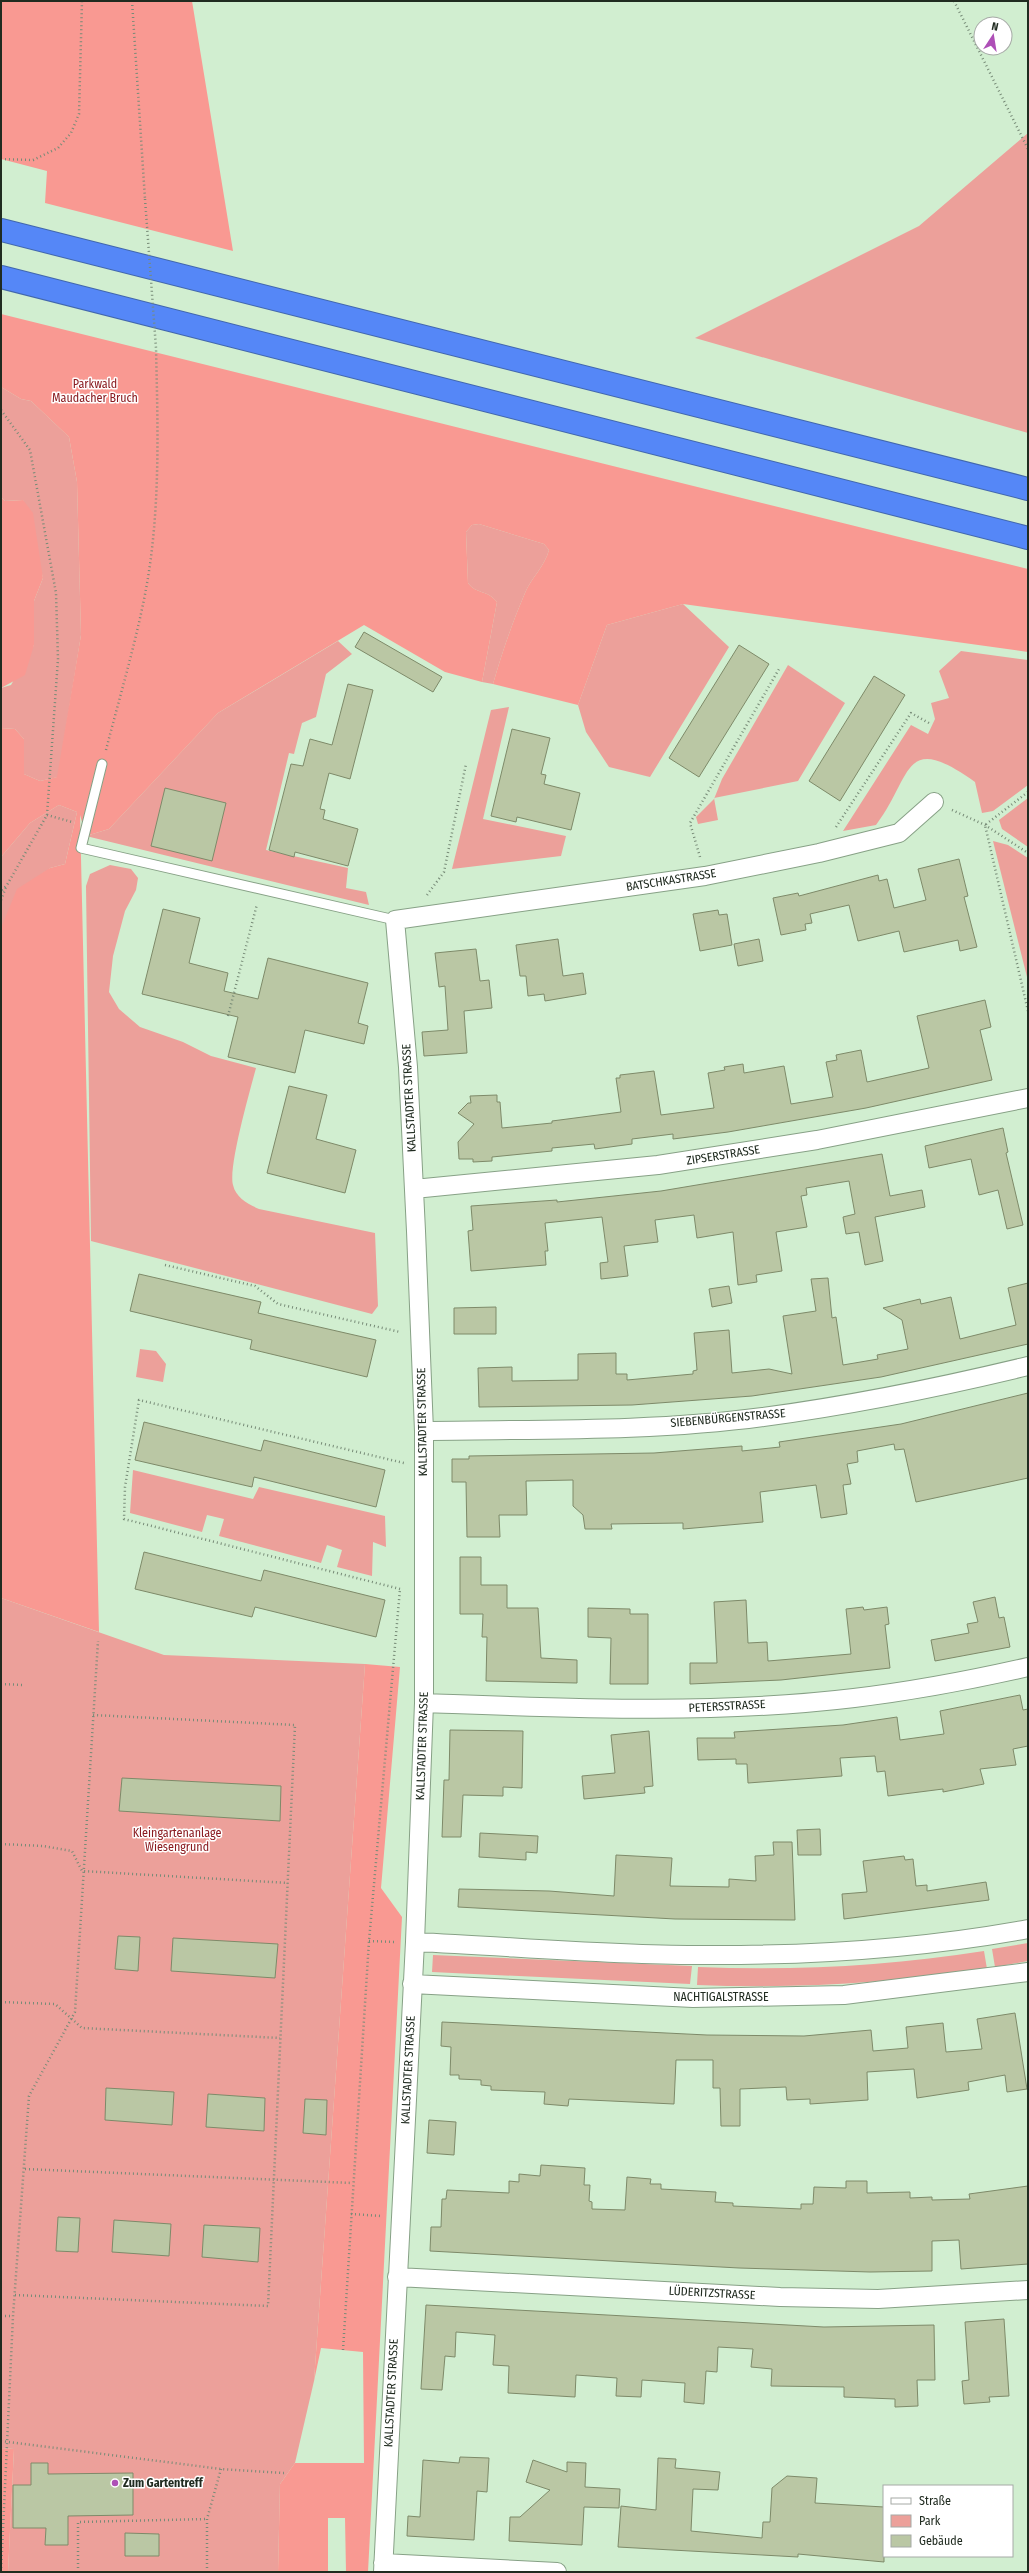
<svg xmlns="http://www.w3.org/2000/svg" width="1029" height="2573" font-family="'Fira Sans Condensed',sans-serif">
  <style>
    .green { fill: #eca09a }
    .forest { fill: #f99992 }
    .building { fill: #bac7a4; stroke: #7e8a69 }
    .lines { fill: none; stroke-linecap: round; stroke-linejoin: round }
    .service-casing { stroke: #87a186; stroke-width: 11 }
    .minor-casing { stroke: #87a186; stroke-width: 20 }
    .motorway-casing { stroke: #4267ac; stroke-width: 24 }
    .path { stroke: #778b77; stroke-width: 2.5; stroke-dasharray: 1 3; stroke-linecap: butt }
    .service { stroke: #fff; stroke-width: 9 }
    .minor { stroke: #fff; stroke-width: 18 }
    .motorway { stroke: #5587f7; stroke-width: 22 }
    .path-bridge { stroke: #778b77; stroke-width: 2.5; stroke-dasharray: 1 3; stroke-linecap: butt }
    .poi-dot { fill: #ae4fb7; stroke: #fff; stroke-width: 1.5 }
    .labels { text-anchor: middle; dominant-baseline: central; stroke-width: 3; stroke-linejoin: round; paint-order: stroke }
    .park-label { font-size: 12px; fill: #8a1b20; stroke: #fff }
    .street-label { font-size: 12px; fill: #202b20; stroke: #fff }
    .poi-label { font-size: 12px; font-weight: bold; fill: #202b20; stroke: #fff; text-anchor: start }
  </style>
  <rect width="100%" height="100%" fill="#d1eed0"/>
  <!-- green -->
  <path class="green" d="M 1028,133 L 1028,433 L 695,338 L 919,226 Z
    M 1,387 L 21,399 L 31,401 L 69,437 L 77,482 L 81,635 L 58,777 L 40,781 L 24,774 L 24,739 L 15,729 L 1,728 L 1,688 L 11,685 L 34,645 L 34,601 L 43,578 L 23,500 L 5,501 L 1,497 Z
    M 479,524 L 544,544 L 549,550 C 545,566 531,578 525,593 C 512,623 502,653 493,684 L 482,682 L 497,602 C 487,589 477,595 468,583 L 466,532 L 472,525 Z
    M 683,604 L 729,647 L 650,777 L 609,767 L 586,732 L 578,705 L 607,625 Z
    M 338,641 L 352,654 L 326,674 L 316,717 L 302,723 L 294,754 L 289,753 L 266,850 L 348,868 L 346,888 L 366,892 L 369,905 L 86,836 L 109,829 L 218,713 Z
    M 961,651 L 1028,660 L 1028,785 L 993,811 L 982,813 L 975,782 C 902,730 913,776 876,825 L 843,831 L 911,725 L 928,734 L 935,719 L 931,703 L 949,698 L 939,671 Z
    M 788,665 L 845,703 L 798,781 L 714,798 L 718,820 L 698,824 L 696,817 L 714,799 L 722,779 Z
    M 509,707 L 483,819 L 566,836 L 561,856 L 452,869 L 491,710 Z
    M 1028,798 L 1028,847 L 1002,829 L 999,820 Z
    M 59,805 L 77,812 L 65,864 L 50,868 L 1,928 L 1,857 L 30,823 Z
    M 993,841 L 1008,845 L 1028,858 L 1028,981 Z
    M 110,865 L 131,869 L 138,878 L 136,890 L 125,911 L 113,956 L 109,992 L 119,1009 L 140,1027 L 183,1042 L 211,1056 L 256,1068 C 250,1091 228,1167 233,1185 C 236,1198 248,1204 259,1209 L 375,1233 L 378,1306 L 372,1314 L 91,1241 L 86,886 L 90,874 Z
    M 140,1349 L 156,1351 L 166,1364 L 163,1382 L 136,1377 Z
    M 133,1470 L 253,1499 L 259,1487 L 385,1516 L 386,1547 L 373,1542 L 372,1576 L 337,1567 L 342,1550 L 327,1545 L 321,1563 L 219,1536 L 224,1519 L 207,1515 L 202,1532 L 130,1513 Z
    M 1,1598 L 164,1655 L 365,1664 L 314,2381 L 295,2463 L 280,2484 L 278,2572 L 8,2572 L 14,2449 L 1,2448 Z
    M 1028,1943 L 1028,1961 L 995,1967 L 992,1949 Z
    M 984,1951 L 987,1969 C 891,1983 795,1989 697,1985 L 698,1967 C 793,1971 890,1966 984,1951 Z
    M 433,1955 L 692,1966 L 690,1984 L 432,1972 Z"/>
  <!-- forest -->
  <path class="forest" d="M 1,1 L 192,1 L 233,251 L 45,203 L 47,171 L 1,159 Z
    M 1,314 L 1028,569 L 1028,652 L 683,604 L 607,625 L 578,705 L 493,684 C 502,653 512,623 525,593 C 531,578 545,566 549,550 L 544,544 L 479,524 L 472,525 L 466,532 L 468,583 C 477,595 487,589 497,602 L 482,682 L 445,672 L 364,625 L 218,713 L 109,829 L 86,836 L 80,815 L 99,1632 L 1,1598 L 1,928 L 17,889 L 50,868 L 65,864 L 77,812 L 59,805 L 30,823 L 1,857 L 1,728 L 15,729 L 24,739 L 24,774 L 40,781 L 57,777 L 81,635 L 77,482 L 69,437 L 31,401 L 21,399 L 1,387 Z
    M 1,497 L 5,501 L 23,500 L 33,513 L 43,578 L 34,601 L 34,645 L 25,675 L 1,688 Z
    M 365,1664 L 400,1667 L 381,1888 L 402,1917 L 368,2572 L 346,2572 L 345,2518 L 328,2518 L 328,2572 L 278,2572 L 280,2484 L 295,2463 L 364,2463 L 363,2352 L 321,2348 L 314,2381 Z
    M 1,2448 L 14,2449 L 8,2572 L 1,2572 Z"/>
  <!-- building -->
  <path class="building" d="M 364,632 L 442,677 L 433,692 L 355,647 Z
    M 739,645 L 769,664 L 699,777 L 669,758 Z
    M 874,676 L 905,695 L 840,801 L 809,781 Z
    M 348,684 L 373,690 L 350,779 L 329,773 L 320,809 L 325,810 L 323,819 L 358,829 L 348,866 L 295,852 L 294,857 L 269,850 L 291,764 L 303,766 L 310,739 L 332,745 Z
    M 512,729 L 550,738 L 541,774 L 546,775 L 544,784 L 580,793 L 571,830 L 517,817 L 516,822 L 491,816 Z
    M 165,788 L 226,803 L 212,861 L 151,846 Z
    M 959,859 L 968,896 L 964,897 L 977,947 L 960,951 L 958,940 L 904,952 L 899,931 L 858,941 L 849,905 L 810,914 L 812,923 L 805,924 L 806,930 L 781,935 L 773,898 L 798,893 L 799,896 L 878,875 L 879,881 L 887,879 L 894,908 L 926,900 L 918,869 Z
    M 163,909 L 200,918 L 189,963 L 228,973 L 224,991 L 258,999 L 268,958 L 368,983 L 358,1023 L 368,1026 L 364,1044 L 305,1030 L 295,1073 L 228,1057 L 238,1017 L 142,994 Z
    M 718,910 L 719,915 L 727,914 L 732,945 L 700,951 L 693,914 Z
    M 558,939 L 563,976 L 583,973 L 586,994 L 545,1001 L 544,994 L 528,996 L 526,976 L 520,976 L 516,945 Z
    M 759,939 L 763,961 L 738,966 L 734,944 Z
    M 476,949 L 480,981 L 489,980 L 492,1008 L 464,1011 L 467,1053 L 424,1056 L 422,1032 L 448,1030 L 445,986 L 439,987 L 435,953 Z
    M 985,1000 L 991,1027 L 980,1030 L 992,1080 L 866,1108 L 728,1132 L 673,1139 L 673,1134 L 632,1139 L 632,1144 L 595,1149 L 594,1144 L 552,1148 L 552,1151 L 492,1157 L 492,1161 L 473,1162 L 473,1159 L 459,1159 L 458,1142 L 474,1124 L 458,1113 L 468,1103 L 471,1103 L 470,1096 L 497,1095 L 497,1102 L 500,1102 L 502,1128 L 552,1123 L 552,1121 L 621,1112 L 616,1078 L 620,1078 L 620,1075 L 654,1071 L 661,1115 L 714,1108 L 708,1073 L 725,1070 L 724,1067 L 743,1064 L 744,1073 L 784,1066 L 791,1104 L 833,1097 L 826,1062 L 837,1060 L 836,1055 L 861,1050 L 867,1082 L 929,1068 L 917,1016 Z
    M 289,1086 L 327,1095 L 316,1139 L 356,1150 L 345,1193 L 267,1173 Z
    M 1003,1128 L 1008,1152 L 1006,1153 L 1023,1225 L 1007,1229 L 998,1190 L 979,1195 L 971,1159 L 929,1168 L 925,1146 Z
    M 882,1154 L 890,1196 L 922,1190 L 925,1207 L 875,1217 L 883,1261 L 865,1265 L 859,1232 L 846,1234 L 843,1217 L 855,1214 L 849,1181 L 806,1188 L 807,1195 L 801,1196 L 807,1227 L 776,1232 L 782,1271 L 756,1275 L 757,1282 L 738,1285 L 733,1232 L 697,1238 L 694,1215 L 655,1220 L 658,1242 L 624,1246 L 628,1276 L 601,1279 L 600,1263 L 608,1262 L 602,1217 L 545,1223 L 548,1251 L 545,1251 L 546,1265 L 471,1271 L 468,1231 L 473,1230 L 471,1206 L 557,1200 L 557,1202 L 661,1191 Z
    M 139,1274 L 261,1302 L 258,1313 L 376,1340 L 367,1377 L 250,1349 L 252,1340 L 130,1311 Z
    M 828,1278 L 832,1318 L 836,1317 L 843,1365 L 878,1359 L 877,1355 L 908,1349 L 902,1320 L 883,1308 L 920,1299 L 921,1304 L 951,1297 L 960,1339 L 1016,1325 L 1008,1288 L 1028,1283 L 1028,1344 L 881,1377 L 752,1396 L 632,1405 L 479,1407 L 478,1368 L 512,1367 L 512,1381 L 578,1380 L 578,1354 L 616,1353 L 616,1374 L 627,1374 L 627,1380 L 693,1374 L 693,1371 L 697,1370 L 694,1333 L 729,1330 L 732,1373 L 769,1369 L 792,1374 L 783,1316 L 816,1311 L 811,1279 Z
    M 729,1286 L 732,1303 L 712,1307 L 709,1289 Z
    M 496,1307 L 496,1334 L 454,1334 L 454,1308 Z
    M 1028,1393 L 1028,1478 L 916,1502 L 904,1449 L 895,1450 L 894,1444 L 857,1451 L 858,1462 L 847,1464 L 851,1484 L 843,1485 L 847,1514 L 821,1518 L 816,1485 L 760,1492 L 763,1522 L 683,1529 L 683,1523 L 611,1524 L 612,1529 L 585,1529 L 583,1515 L 573,1506 L 573,1480 L 526,1481 L 527,1515 L 499,1515 L 500,1537 L 467,1537 L 466,1482 L 452,1482 L 452,1459 L 469,1459 L 469,1456 L 654,1453 L 742,1446 L 742,1451 L 780,1447 L 779,1442 L 901,1424 Z
    M 144,1422 L 261,1451 L 264,1440 L 385,1470 L 376,1507 L 254,1477 L 252,1487 L 135,1460 Z
    M 144,1552 L 261,1581 L 264,1570 L 385,1600 L 376,1637 L 255,1607 L 252,1617 L 135,1589 Z
    M 460,1557 L 481,1557 L 481,1585 L 507,1585 L 507,1608 L 538,1608 L 541,1658 L 577,1660 L 577,1683 L 486,1681 L 487,1637 L 482,1637 L 483,1614 L 460,1614 Z
    M 995,1597 L 999,1618 L 1004,1617 L 1010,1647 L 935,1661 L 931,1640 L 969,1633 L 967,1624 L 978,1622 L 973,1602 Z
    M 746,1600 L 748,1643 L 767,1642 L 768,1661 L 851,1654 L 846,1609 L 863,1607 L 864,1610 L 887,1607 L 889,1624 L 885,1625 L 890,1668 L 781,1680 L 690,1684 L 690,1663 L 717,1663 L 714,1602 Z
    M 588,1608 L 630,1609 L 630,1614 L 648,1614 L 648,1684 L 610,1684 L 611,1638 L 588,1637 Z
    M 1020,1695 L 1023,1710 L 1028,1709 L 1028,1746 L 1013,1749 L 1016,1765 L 980,1769 L 984,1784 L 943,1792 L 943,1789 L 888,1796 L 885,1771 L 877,1772 L 875,1756 L 840,1758 L 842,1776 L 748,1783 L 747,1764 L 736,1764 L 736,1759 L 698,1760 L 697,1738 L 735,1738 L 734,1732 L 843,1725 L 897,1717 L 900,1740 L 944,1734 L 940,1711 Z
    M 450,1730 L 523,1731 L 522,1788 L 503,1787 L 503,1796 L 463,1795 L 461,1837 L 442,1837 L 444,1780 L 449,1780 Z
    M 649,1731 L 653,1786 L 644,1787 L 645,1793 L 584,1799 L 582,1776 L 615,1773 L 611,1735 Z
    M 122,1778 L 281,1786 L 280,1821 L 119,1811 Z
    M 820,1829 L 821,1855 L 798,1855 L 797,1830 Z
    M 480,1833 L 538,1836 L 537,1853 L 526,1852 L 526,1860 L 479,1857 Z
    M 773,1842 L 792,1842 L 795,1920 L 675,1919 L 458,1907 L 459,1889 L 549,1891 L 614,1896 L 616,1855 L 672,1858 L 670,1886 L 729,1887 L 729,1879 L 756,1881 L 755,1856 L 774,1855 Z
    M 904,1856 L 905,1860 L 913,1859 L 916,1886 L 927,1885 L 927,1891 L 986,1882 L 989,1900 L 844,1919 L 842,1894 L 867,1892 L 863,1861 Z
    M 118,1936 L 140,1937 L 138,1971 L 115,1969 Z
    M 173,1938 L 278,1944 L 275,1978 L 171,1971 Z
    M 1015,2013 L 1027,2089 L 1007,2092 L 1005,2075 L 968,2082 L 969,2090 L 917,2098 L 914,2069 L 867,2072 L 868,2100 L 810,2104 L 810,2099 L 787,2100 L 786,2087 L 740,2089 L 740,2126 L 721,2126 L 720,2088 L 713,2088 L 713,2060 L 676,2060 L 674,2104 L 569,2099 L 568,2106 L 544,2104 L 545,2092 L 491,2090 L 491,2086 L 481,2085 L 481,2080 L 459,2079 L 459,2075 L 450,2075 L 451,2047 L 441,2046 L 442,2022 L 707,2035 L 804,2036 L 871,2030 L 873,2051 L 908,2048 L 906,2027 L 943,2023 L 946,2052 L 982,2049 L 977,2019 Z
    M 106,2088 L 174,2092 L 172,2125 L 105,2120 Z
    M 208,2094 L 265,2098 L 264,2131 L 206,2127 Z
    M 305,2099 L 327,2100 L 326,2135 L 303,2133 Z
    M 429,2120 L 456,2122 L 454,2155 L 427,2153 Z
    M 541,2165 L 585,2168 L 584,2185 L 590,2185 L 589,2201 L 592,2202 L 592,2209 L 625,2210 L 627,2177 L 651,2179 L 650,2184 L 661,2184 L 661,2189 L 716,2192 L 715,2202 L 733,2203 L 733,2206 L 801,2209 L 801,2204 L 813,2204 L 814,2187 L 846,2188 L 846,2181 L 867,2181 L 867,2193 L 910,2192 L 910,2198 L 932,2197 L 932,2200 L 970,2199 L 969,2194 L 1028,2186 L 1028,2264 L 961,2269 L 959,2240 L 932,2241 L 932,2271 L 870,2272 L 739,2268 L 430,2251 L 431,2227 L 441,2227 L 442,2199 L 446,2199 L 447,2190 L 509,2193 L 509,2181 L 519,2182 L 519,2174 L 540,2176 Z
    M 58,2217 L 80,2218 L 78,2252 L 56,2251 Z
    M 114,2220 L 171,2224 L 169,2256 L 112,2252 Z
    M 204,2225 L 260,2228 L 258,2262 L 202,2257 Z
    M 426,2305 L 824,2327 L 934,2325 L 935,2380 L 917,2380 L 918,2406 L 895,2407 L 895,2399 L 844,2397 L 844,2387 L 771,2386 L 772,2369 L 751,2367 L 753,2349 L 718,2347 L 717,2372 L 706,2371 L 704,2404 L 684,2402 L 685,2383 L 642,2380 L 641,2397 L 616,2396 L 617,2378 L 576,2375 L 575,2397 L 508,2393 L 509,2366 L 493,2365 L 495,2335 L 456,2332 L 455,2357 L 445,2356 L 442,2390 L 421,2389 Z
    M 1004,2319 L 1009,2396 L 989,2397 L 990,2402 L 964,2404 L 962,2381 L 969,2380 L 965,2322 Z
    M 460,2457 L 489,2458 L 487,2492 L 477,2491 L 474,2540 L 407,2536 L 408,2516 L 420,2517 L 423,2460 L 459,2463 Z
    M 658,2458 L 676,2459 L 675,2468 L 720,2472 L 718,2490 L 693,2489 L 691,2531 L 762,2538 L 763,2522 L 770,2522 L 772,2488 L 787,2476 L 817,2478 L 815,2503 L 884,2507 L 884,2562 L 798,2554 L 798,2557 L 618,2547 L 621,2506 L 656,2510 Z
    M 533,2460 L 567,2472 L 567,2462 L 586,2463 L 585,2487 L 620,2489 L 619,2508 L 584,2507 L 582,2545 L 509,2541 L 510,2517 L 520,2517 L 550,2490 L 526,2482 Z
    M 31,2463 L 48,2463 L 48,2474 L 133,2473 L 133,2515 L 68,2516 L 68,2545 L 45,2545 L 46,2528 L 13,2528 L 13,2485 L 31,2485 Z
    M 125,2533 L 159,2534 L 159,2556 L 125,2556 Z"/>
  <g class="lines">
    <defs>
      <path id="service" d="M 102,764 L 81,848 L 395,920"/>
      <path id="minor" d="M 414,1189 L 658,1165 L 817,1140 L 1028,1098
        M 424,1431 C 536,1429 651,1432 763,1417 C 853,1405 941,1387 1028,1366
        M 424,1703 C 565,1708 713,1715 854,1698 C 912,1691 971,1680 1028,1667
        M 415,1942 C 508,1946 602,1955 696,1955 C 806,1956 919,1949 1028,1929
        M 412,1984 L 693,1998 L 844,1995 L 1028,1972
        M 397,2277 L 780,2297 L 878,2299 L 1028,2290
        M 383,2563 L 557,2572
        M 383,2572 L 415,1942 L 424,1703 L 424,1431 L 416,1231 L 408,1067 L 395,920 L 705,876 L 819,853 L 899,833 L 934,802"/>
      <path id="motorway" d="M 1,230 L 1028,489
        M 1,277 L 1028,538"/>
    </defs>
    <!-- service casing -->
    <use href="#service" class="service-casing"/>
    <!-- minor casing -->
    <use href="#minor" class="minor-casing"/>
    <!-- motorway casing -->
    <use href="#motorway" class="motorway-casing"/>
    <!-- path -->
    <path class="path" d="M 132,1 L 145,199
      M 954,1 L 1028,149
      M 1,159 L 33,160 L 58,148 L 71,133 L 79,114 L 82,1
      M 1,410 L 30,450 L 56,593 L 58,659 L 47,815 L 7,885 L 1,891
      M 106,750 C 118,703 132,656 142,609 C 161,523 158,435 156,348
      M 1028,792 L 985,825 L 1028,1011
      M 952,810 L 985,825 L 1028,853
      M 47,815 L 72,822
      M 836,827 L 911,713 L 929,723
      M 700,857 L 690,823 L 779,669
      M 427,895 L 444,872 L 466,764
      M 1,900 L 6,887
      M 228,1016 L 257,904
      M 165,1265 L 255,1286 L 278,1304 L 400,1332
      M 400,1589 L 124,1519 L 125,1487 L 139,1400 L 404,1463
      M 1,1684 L 23,1685
      M 1,1844 L 43,1846 L 72,1851 L 82,1871 L 288,1883
      M 369,1941 L 396,1942
      M 1,2002 L 55,2004 L 82,2028 L 280,2038
      M 25,2169 L 352,2183
      M 351,2214 L 381,2216
      M 15,2295 L 268,2306 L 295,1725 L 93,1715
      M 1,2316 L 13,2316
      M 343,2350 L 369,1941 L 400,1589
      M 1,2441 L 221,2469 L 284,2473
      M 1,2572 L 13,2316 L 29,2096 L 75,2012 L 98,1641
      M 78,2572 L 78,2522 L 207,2519
      M 207,2572 L 207,2519 L 221,2469"/>
    <!-- service -->
    <use href="#service" class="service"/>
    <!-- minor -->
    <use href="#minor" class="minor"/>
    <!-- motorway -->
    <use href="#motorway" class="motorway"/>
    <!-- path-bridge -->
    <path class="path-bridge" d="M 145,199 L 156,348"/>
  </g>
  <!-- markers -->
  <circle class="poi-dot" cx="115" cy="2483" r="4"/>
  <g class="labels">
    <!-- park labels -->
    <g class="park-label">
      <text x="95" y="384">Parkwald<tspan x="95" dy="14">Maudacher Bruch</tspan></text>
      <text x="177" y="1833">Kleingartenanlage<tspan x="177" dy="14">Wiesengrund</tspan></text>
    </g>
    <!-- street labels -->
    <g class="street-label">
      <text transform="translate(671 880) rotate(-9)">BATSCHKASTRASSE</text>
      <text transform="translate(409 1098) rotate(-93)">KALLSTADTER STRASSE</text>
      <text transform="translate(723 1155) rotate(-9)">ZIPSERSTRASSE</text>
      <text transform="translate(728 1418) rotate(-5)">SIEBENBÜRGENSTRASSE</text>
      <text transform="translate(422 1422) rotate(-91)">KALLSTADTER STRASSE</text>
      <text transform="translate(727 1706) rotate(-3)">PETERSSTRASSE</text>
      <text transform="translate(422 1746) rotate(-88)">KALLSTADTER STRASSE</text>
      <text x="721" y="1997">NACHTIGALSTRASSE</text>
      <text transform="translate(408 2070) rotate(-87)">KALLSTADTER STRASSE</text>
      <text transform="translate(712 2293) rotate(3)">LÜDERITZSTRASSE</text>
      <text transform="translate(391 2393) rotate(-87)">KALLSTADTER STRASSE</text>
    </g>
    <!-- poi labels -->
    <g class="poi-label">
      <text x="123" y="2483">Zum Gartentreff</text>
    </g>
  </g>
  <!-- border -->
  <rect width="1029" height="2573" fill="none" stroke="#202b20" stroke-width="4"/>
  <!-- legend -->
  <rect x="883" y="2485" width="130" height="72" fill="#ffffff" stroke="#a6aaa6"/>
  <rect x="891" y="2498" width="20" height="6" fill="#ffffff" stroke="#a6aaa6"/>
  <text x="919" y="2505" font-size="12" fill="#202b20">Straße</text>
  <rect x="891" y="2515" width="20" height="12" fill="#eca09a" stroke="#a6aaa6"/>
  <text x="919" y="2525" font-size="12" fill="#202b20">Park</text>
  <rect x="891" y="2535" width="20" height="12" fill="#bac7a4" stroke="#a6aaa6"/>
  <text x="919" y="2545" font-size="12" fill="#202b20">Gebäude</text>
  <!-- north arrow -->
  <g transform="translate(993 36) rotate(12)"><circle r="19" fill="#ffffff" stroke="#a6aaa6"/>
  <path d="M0-3L7 15L0 10L-7 15Z" fill="#ae4fb7"/>
  <text y="-6" font-size="11" font-weight="bold" text-anchor="middle" fill="#202b20">N</text>
  </g>
</svg>
